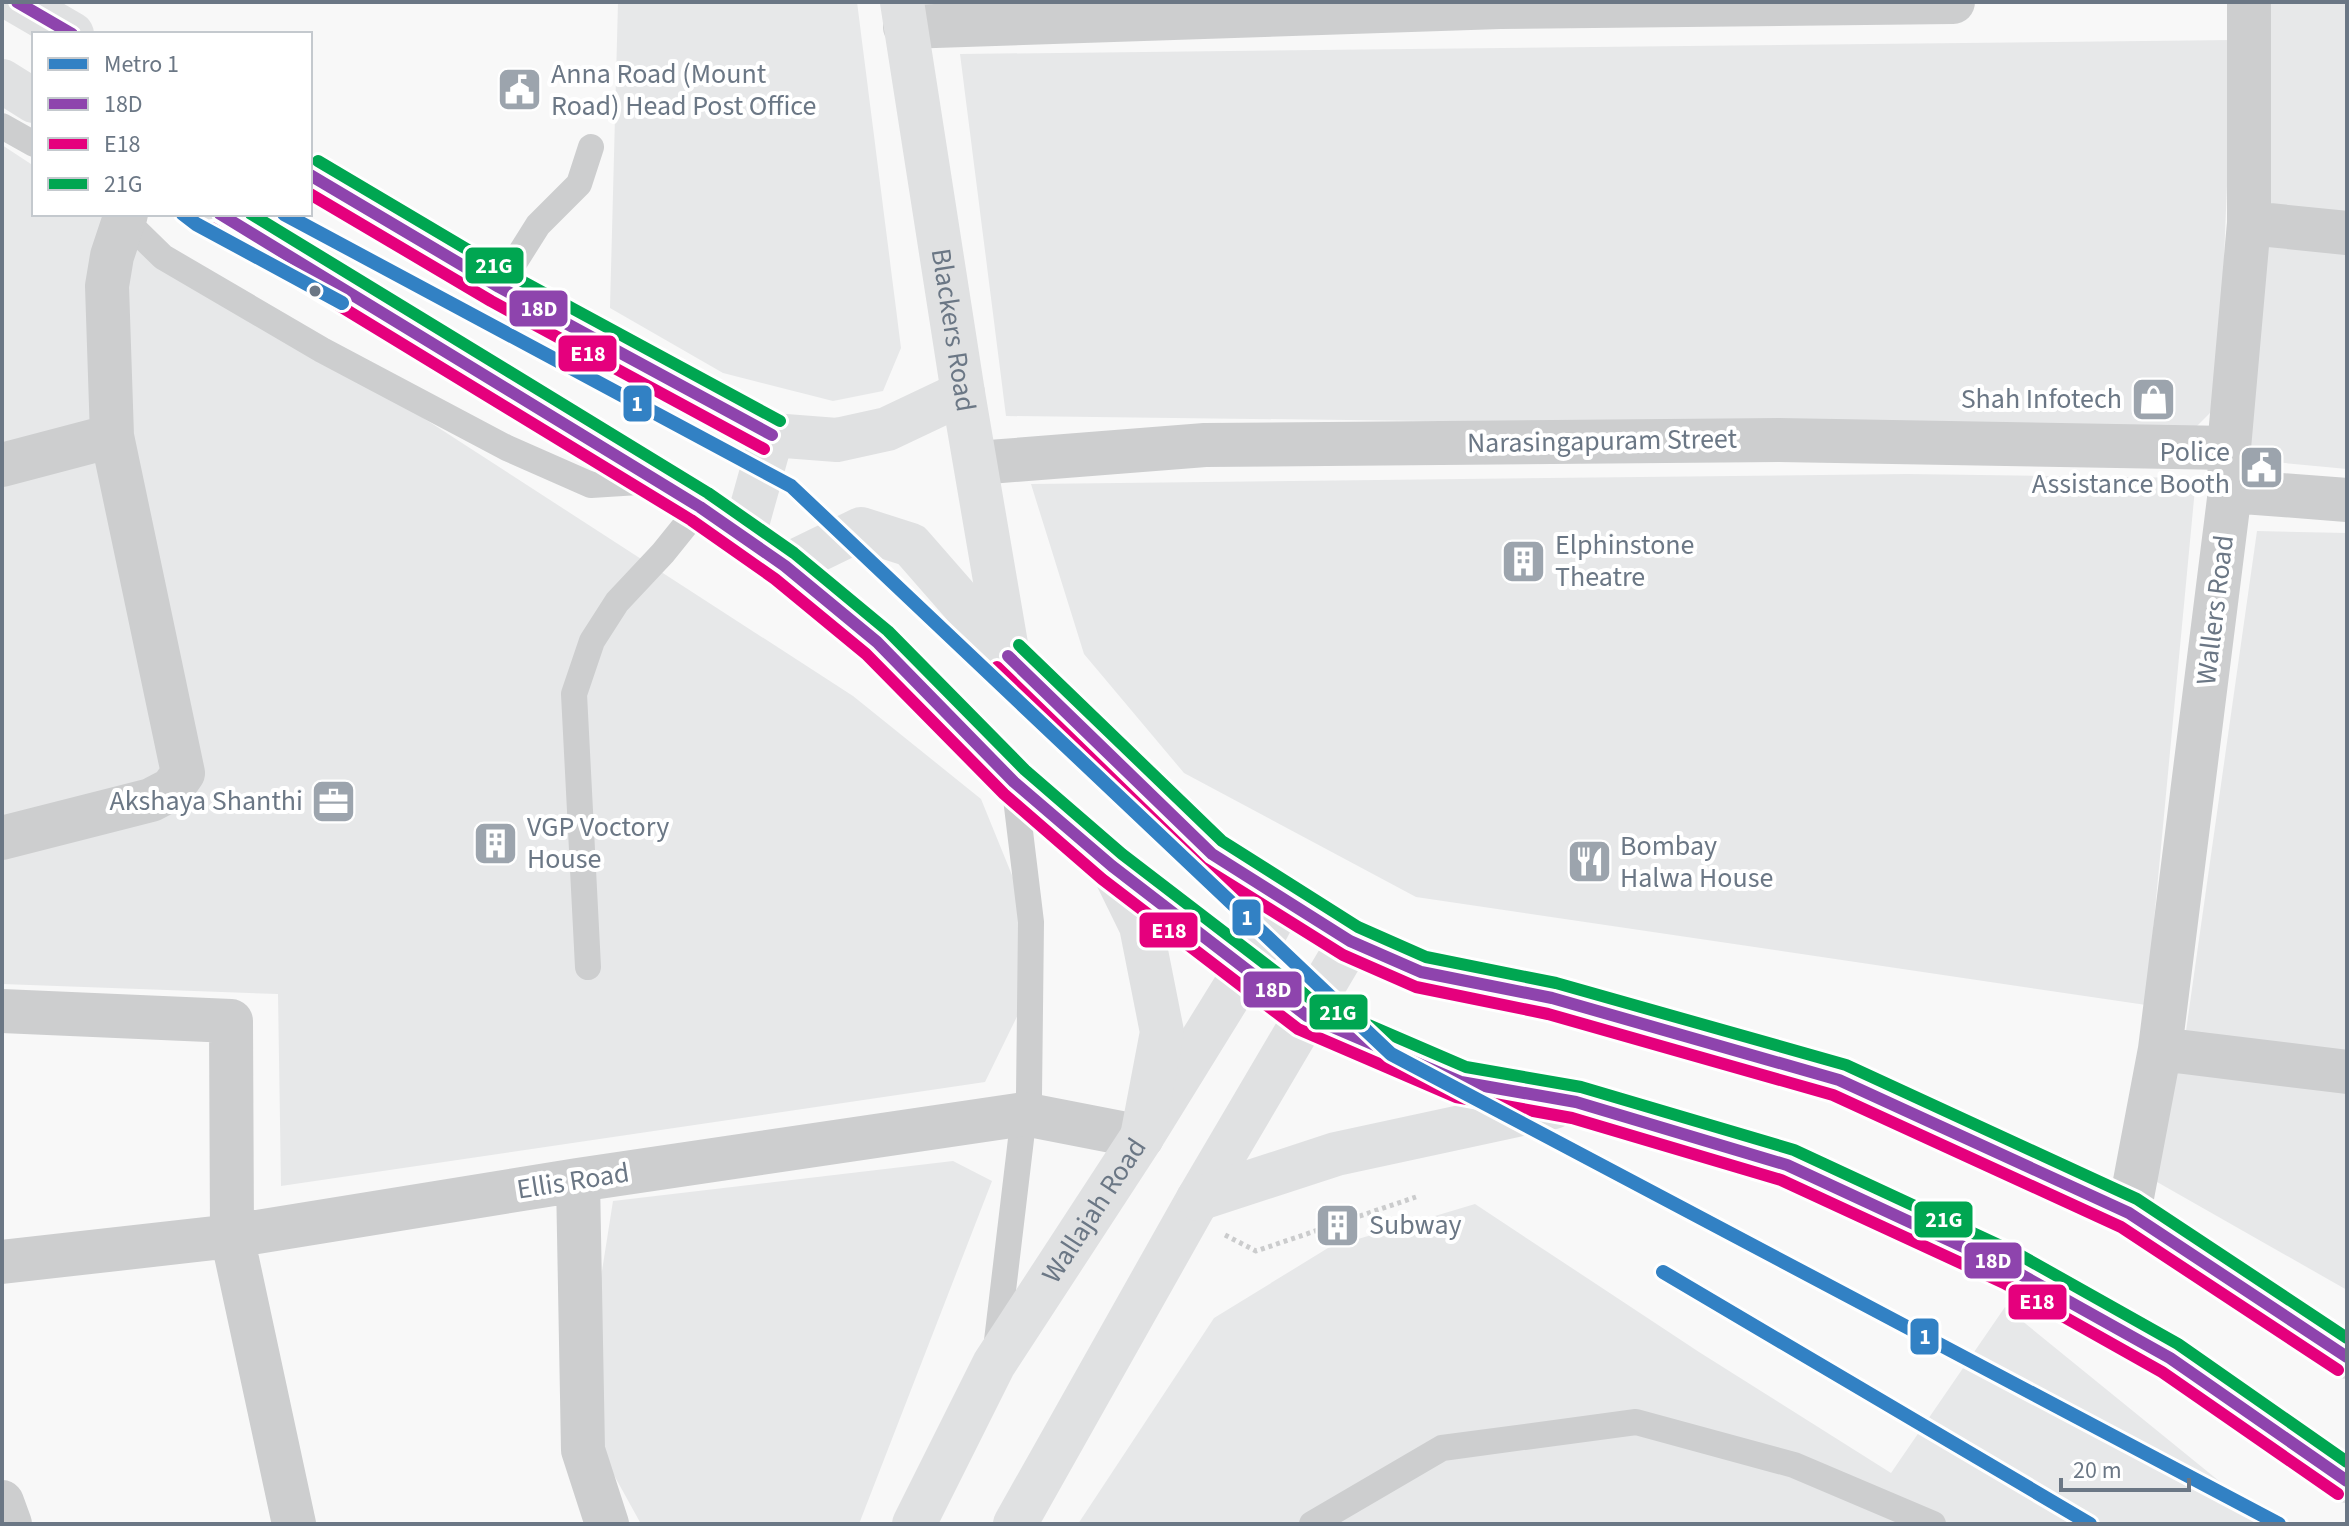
<svg xmlns="http://www.w3.org/2000/svg" width="2349" height="1526" font-family="'Source Sans 3',sans-serif">
  <style>
    .built { fill: #e7e8e9 }
    .lines { fill: none; stroke-linecap: round; stroke-linejoin: round }
    .path { stroke: #cbcccd; stroke-width: 5; stroke-dasharray: 4 4; stroke-linecap: butt }
    .lane { stroke: #cdcecf; stroke-width: 26 }
    .street { stroke: #cdcecf; stroke-width: 44 }
    .secondary { stroke: #e0e1e2; stroke-width: 44 }
    .primary { stroke: #e0e1e2; stroke-width: 44 }
    .bus-1-casing { stroke: #fff; stroke-width: 18 }
    .bus-2-casing { stroke: #fff; stroke-width: 18 }
    .bus-3-casing { stroke: #fff; stroke-width: 18 }
    .bus-1 { stroke: #8e44ad; stroke-width: 12 }
    .bus-2 { stroke: #e5007d; stroke-width: 12 }
    .bus-3 { stroke: #00a651; stroke-width: 12 }
    .metro-1-casing { stroke: #fff; stroke-width: 20 }
    .metro-1 { stroke: #3281c4; stroke-width: 14 }
    .bus-dot { fill: #6b7785; stroke: #fff; stroke-width: 3 }
    .labels { text-anchor: middle; dominant-baseline: central; stroke-width: 8; stroke-linejoin: round; paint-order: stroke }
    .poi-label { font-size: 28px; fill: #6b7785; stroke: #fff; text-anchor: start }
    .street-label { font-size: 28px; fill: #6b7785; stroke: #fff }
    .line-badge { stroke: #fff; stroke-width: 3 }
    .badge-label { font-size: 22px; text-anchor: middle; font-weight: bold; fill: #fff }
  </style>
  <rect width="100%" height="100%" fill="#f8f8f8"/>
  <!-- built -->
  <path class="built" d="M 618,2 L 857,2 L 901,348 L 883,391 L 833,401 L 723,373 L 610,308 Z
    M 2265,2 L 2347,2 L 2347,469 L 2243,459 Z
    M 2233,40 L 2218,405 L 2193,430 L 1006,416 L 960,54 Z
    M 2,145 L 34,166 L 34,214 L 108,214 L 853,696 L 981,799 L 1016,885 L 1028,994 L 985,1082 L 281,1186 L 278,994 L 2,984 Z
    M 1907,474 L 2196,478 L 2146,1005 L 1416,897 L 1184,773 L 1084,654 L 1031,484 Z
    M 2257,531 L 2347,533 L 2347,1054 L 2186,1031 Z
    M 2180,1063 L 2347,1089 L 2347,1290 L 2136,1170 Z
    M 953,1161 L 992,1181 L 859,1524 L 641,1524 L 599,1448 L 596,1309 L 613,1201 Z
    M 1475,1204 L 1699,1352 L 1891,1473 L 2005,1307 L 2272,1524 L 1078,1524 L 1214,1318 L 1328,1248 Z"/>
  <g class="lines">
    <!-- path -->
    <path class="path" d="M 1225,1235 L 1256,1251 L 1416,1197"/>
    <!-- lane -->
    <path class="lane" d="M 2,126 L 34,144
      M 119,214 L 163,257 L 322,350 L 507,448 L 591,485 L 654,481
      M 499,287 L 538,225 L 579,184 L 591,147
      M 588,967 L 574,694 L 592,641 L 617,602 L 663,553 L 700,507
      M 996,1349 L 1024,1114 L 1029,1095 L 1031,922 L 1014,782
      M 1312,1524 L 1442,1448 L 1636,1422 L 1794,1465 L 1933,1524"/>
    <!-- street -->
    <path class="street" d="M 905,27 L 1500,7 L 1953,2
      M 2249,223 L 2347,233
      M 976,463 L 1205,445 L 1779,440 L 2229,448
      M 2,465 L 112,436
      M 2230,491 L 2347,500
      M 2,838 L 151,800 L 172,789 L 183,773 L 112,436 L 107,286 L 112,256 L 126,214
      M 2,1011 L 231,1021 L 232,1236 L 294,1524
      M 2160,1049 L 2347,1072
      M 578,1180 L 583,1450 L 607,1524
      M 2129,1213 L 2160,1049 L 2230,491 L 2229,448 L 2249,223 L 2249,2
      M 2,1262 L 232,1236 L 578,1180 L 1024,1114 L 1142,1137
      M 2,1502 L 10,1524"/>
    <!-- secondary -->
    <g class="secondary">
      <path id="s1" d="M 902,2 L 963,393 L 1008,656"/>
      <path id="s2" d="M 914,1524 L 994,1364 L 1142,1137 L 1247,967 L 1282,900"/>
      <path d="M 1015,1524 L 1198,1199 L 1350,941"/>
    </g>
    <!-- primary -->
    <path class="primary" d="M 17,2 L 72,34
      M 2,81 L 34,101
      M 310,175 L 499,287 L 772,435 L 837,440 L 887,429 L 963,393
      M 220,214 L 700,507 L 785,566 L 877,642 L 1014,782 L 1112,866 L 1307,1016 L 1461,1082 L 1576,1102 L 1787,1165 L 2011,1269 L 2170,1358 L 2347,1481
      M 744,535 L 772,435
      M 785,566 L 861,529 L 911,545 L 1008,656 L 1212,854 L 1350,941 L 1421,972 L 1552,998 L 1839,1080 L 2129,1213 L 2347,1357
      M 1115,873 L 1141,926 L 1162,1032 L 1142,1137
      M 1198,1199 L 1336,1154 L 1554,1107"/>
    <defs>
      <path id="bus-1" d="M 17,2 L 72,34
        M 310,175 L 499,287 L 772,435
        M 220,214 L 700,507 L 785,566 L 877,642 L 1014,782 L 1112,866 L 1307,1016 L 1461,1082 L 1576,1102 L 1787,1165 L 2011,1269 L 2170,1358 L 2347,1481
        M 1008,656 L 1212,854 L 1350,941 L 1421,972 L 1552,998 L 1839,1080 L 2129,1213 L 2347,1357"/>
      <path id="bus-2" d="M 310,194 L 491,301 L 764,449
        M 212,228 L 691,520 L 775,579 L 866,654 L 1004,794 L 1102,879 L 1298,1029 L 1456,1097 L 1572,1118 L 1781,1180 L 2004,1283 L 2162,1372 L 2338,1494
        M 997,667 L 1202,867 L 1343,955 L 1416,987 L 1548,1014 L 1833,1095 L 2121,1227 L 2338,1370"/>
      <path id="bus-3" d="M 318,161 L 507,273 L 780,421
        M 251,214 L 708,493 L 794,553 L 888,631 L 1025,770 L 1122,854 L 1315,1002 L 1466,1067 L 1581,1087 L 1794,1150 L 2018,1254 L 2178,1344 L 2347,1462
        M 1019,645 L 1222,841 L 1358,927 L 1426,957 L 1556,983 L 1846,1065 L 2137,1199 L 2347,1338"/>
    </defs>
    <!-- bus-1 casing -->
    <use href="#bus-1" class="bus-1-casing"/>
    <!-- bus-2 casing -->
    <use href="#bus-2" class="bus-2-casing"/>
    <!-- bus-3 casing -->
    <use href="#bus-3" class="bus-3-casing"/>
    <!-- bus-1 -->
    <use href="#bus-1" class="bus-1"/>
    <!-- bus-2 -->
    <use href="#bus-2" class="bus-2"/>
    <!-- bus-3 -->
    <use href="#bus-3" class="bus-3"/>
    <defs>
      <path id="metro-1" d="M 183,214 L 196,224 L 342,303
        M 284,214 L 791,486 L 1391,1054 L 2279,1524
        M 1663,1272 L 2090,1524"/>
    </defs>
    <!-- metro-1 casing -->
    <use href="#metro-1" class="metro-1-casing"/>
    <!-- metro-1 -->
    <use href="#metro-1" class="metro-1"/>
  </g>
  <!-- icons -->
  <defs>
    <symbol id="civic-square" viewBox="-11 -11 22 22"><rect x="-9" y="-9" width="18" height="18" rx="4" fill="#9ca4ad" stroke="#fff"/><path d="M-.6-6.5H3V-4.5H.6V-3L4-1V1h2V6H-6V1h2V-1L-.6-3ZM-1.2 2.5V6h2.4V2.5Z" fill="#fff"/></symbol>
    <symbol id="shop-square" viewBox="-11 -11 22 22"><rect x="-9" y="-9" width="18" height="18" rx="4" fill="#9ca4ad" stroke="#fff"/><path d="M-5-2.5h2.3a2.7 3.5 0 0 1 5.4 0H5L5.5 6h-11ZM-1.5-2.5h3a1.5 2.3 0 0 0-3 0Z" fill="#fff"/></symbol>
    <symbol id="building-square" viewBox="-11 -11 22 22"><rect x="-9" y="-9" width="18" height="18" rx="4" fill="#9ca4ad" stroke="#fff"/><path d="M-4-6H4V6H1V3H-1V6H-4ZM-2.5-4.3h1.7v1.8h-1.7ZM.8-4.3h1.7v1.8H.8ZM-2.5-1h1.7V.8h-1.7ZM.8-1h1.7V.8H.8Z" fill="#fff"/></symbol>
    <symbol id="office-square" viewBox="-11 -11 22 22"><rect x="-9" y="-9" width="18" height="18" rx="4" fill="#9ca4ad" stroke="#fff"/><path d="M-6-3h4V-5.5h4V-3h4V5H-6ZM-1-4.5V-3h2v-1.5ZM-6 0V1H6V0Z" fill="#fff"/></symbol>
    <symbol id="restaurant-square" viewBox="-11 -11 22 22"><rect x="-9" y="-9" width="18" height="18" rx="4" fill="#9ca4ad" stroke="#fff"/><path d="M-5-6h1v4h1v-4h1v4h1v-4h1v5L-1.5 .5V6h-2V.5L-5-1ZM5-6V6H3V1.5H1.5Q1.5-4 5-6Z" fill="#fff"/></symbol>
  </defs>
  <g fill-rule="evenodd">
    <use href="#civic-square" x="494" y="64" width="51" height="51"/>
    <use href="#shop-square" x="2128" y="374" width="51" height="51"/>
    <use href="#civic-square" x="2236" y="442" width="51" height="51"/>
    <use href="#building-square" x="1498" y="536" width="51" height="51"/>
    <use href="#office-square" x="308" y="776" width="51" height="51"/>
    <use href="#building-square" x="470" y="818" width="51" height="51"/>
    <use href="#restaurant-square" x="1564" y="836" width="51" height="51"/>
    <use href="#building-square" x="1312" y="1200" width="51" height="51"/>
  </g>
  <!-- markers -->
  <circle class="bus-dot" cx="315" cy="291" r="7"/>
  <g class="labels">
    <!-- poi labels -->
    <g class="poi-label">
      <text x="551" y="74">Anna Road (Mount<tspan x="551" dy="32">Road) Head Post Office</tspan></text>
      <text x="2122" y="399" text-anchor="end">Shah Infotech</text>
      <text x="2230" y="452" text-anchor="end">Police<tspan x="2230" dy="32">Assistance Booth</tspan></text>
      <text x="1555" y="545">Elphinstone<tspan x="1555" dy="32">Theatre</tspan></text>
      <text x="303" y="801" text-anchor="end">Akshaya Shanthi</text>
      <text x="527" y="827">VGP Voctory<tspan x="527" dy="32">House</tspan></text>
      <text x="1620" y="846">Bombay<tspan x="1620" dy="32">Halwa House</tspan></text>
      <text x="1369" y="1225">Subway</text>
    </g>
    <!-- street labels -->
    <g class="street-label">
      <text stroke="none"><textPath href="#s1" startOffset="332">Blackers Road</textPath></text>
      <text transform="translate(1602 441) rotate(-1)">Narasingapuram Street</text>
      <text transform="translate(2215 610) rotate(-83)">Wallers Road</text>
      <text transform="translate(573 1181) rotate(-9)">Ellis Road</text>
      <text stroke="none"><textPath href="#s2" startOffset="362">Wallajah Road</textPath></text>
    </g>
  </g>
  <g class="line-badge">
    <rect x="464" y="246" width="61" height="39" rx="8" fill="#00a651"/>
    <rect x="508" y="289" width="61" height="39" rx="8" fill="#8e44ad"/>
    <rect x="557" y="334" width="61" height="39" rx="8" fill="#e5007d"/>
    <rect x="622" y="384" width="31" height="39" rx="8" fill="#3281c4"/>
    <rect x="1231" y="898" width="31" height="39" rx="8" fill="#3281c4"/>
    <rect x="1138" y="911" width="61" height="38" rx="8" fill="#e5007d"/>
    <rect x="1242" y="970" width="61" height="39" rx="8" fill="#8e44ad"/>
    <rect x="1308" y="993" width="61" height="38" rx="8" fill="#00a651"/>
    <rect x="1913" y="1200" width="61" height="39" rx="8" fill="#00a651"/>
    <rect x="1963" y="1241" width="60" height="39" rx="8" fill="#8e44ad"/>
    <rect x="2007" y="1283" width="61" height="38" rx="8" fill="#e5007d"/>
    <rect x="1909" y="1317" width="31" height="39" rx="8" fill="#3281c4"/>
  </g>
  <g class="badge-label">
    <text x="494" y="273">21G</text>
    <text x="539" y="316">18D</text>
    <text x="588" y="361">E18</text>
    <text x="637" y="411">1</text>
    <text x="1247" y="925">1</text>
    <text x="1169" y="938">E18</text>
    <text x="1273" y="997">18D</text>
    <text x="1338" y="1020">21G</text>
    <text x="1944" y="1227">21G</text>
    <text x="1993" y="1268">18D</text>
    <text x="2037" y="1309">E18</text>
    <text x="1925" y="1344">1</text>
  </g>
  <!-- border -->
  <rect width="2349" height="1526" fill="none" stroke="#6b7785" stroke-width="8"/>
  <!-- legend -->
  <rect x="32" y="32" width="280" height="184" fill="#ffffff" stroke="#c4c9ce" stroke-width="2"/>
  <rect x="48" y="58" width="40" height="12" fill="#3281c4" stroke="#c4c9ce" stroke-width="2"/>
  <text x="104" y="72" font-size="24" fill="#6b7785">Metro 1</text>
  <rect x="48" y="98" width="40" height="12" fill="#8e44ad" stroke="#c4c9ce" stroke-width="2"/>
  <text x="104" y="112" font-size="24" fill="#6b7785">18D</text>
  <rect x="48" y="138" width="40" height="12" fill="#e5007d" stroke="#c4c9ce" stroke-width="2"/>
  <text x="104" y="152" font-size="24" fill="#6b7785">E18</text>
  <rect x="48" y="178" width="40" height="12" fill="#00a651" stroke="#c4c9ce" stroke-width="2"/>
  <text x="104" y="192" font-size="24" fill="#6b7785">21G</text>
  <!-- scale -->
  <path d="M2061 1478v12h128v-12" fill="none" stroke="#6b7785" stroke-width="4"/>
  <text x="2073" y="1478" font-size="24" fill="#6b7785" stroke="#ffffff" stroke-width="6" paint-order="stroke">20 m</text>
</svg>
